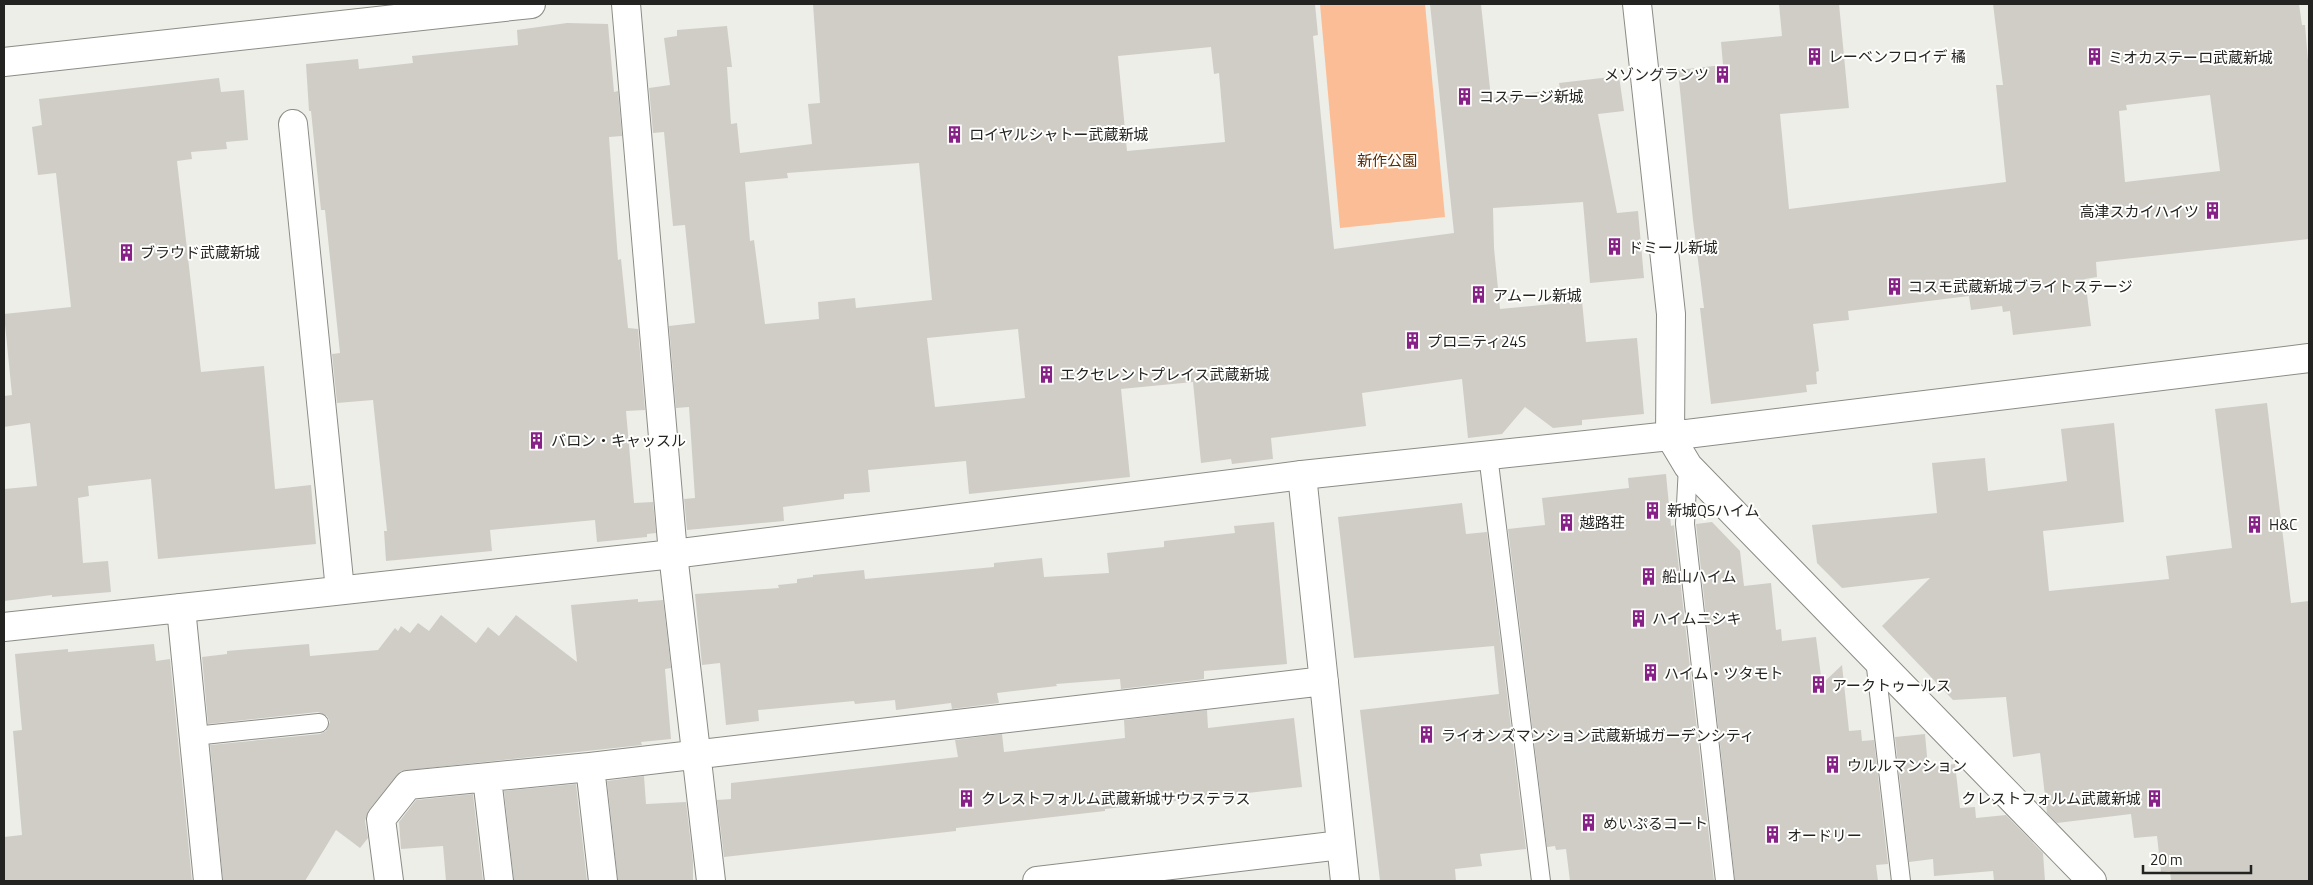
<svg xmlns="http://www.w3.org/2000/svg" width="2313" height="885" font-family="'Titillium Web','Noto Sans JP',sans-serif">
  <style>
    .green { fill: #fbbd96 }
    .building { fill: #d0cdc7; fill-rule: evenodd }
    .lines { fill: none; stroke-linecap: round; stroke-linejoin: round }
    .lane-casing { stroke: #8c8c86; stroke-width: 20 }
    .street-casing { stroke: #8c8c86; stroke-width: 30 }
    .secondary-casing { stroke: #8c8c86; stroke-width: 30 }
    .lane { stroke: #fff; stroke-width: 18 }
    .street { stroke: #fff; stroke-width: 28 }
    .secondary { stroke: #fff; stroke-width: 28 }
    .labels { text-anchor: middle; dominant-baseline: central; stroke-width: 4; stroke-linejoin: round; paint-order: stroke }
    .poi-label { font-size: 15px; fill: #232421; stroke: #fffffe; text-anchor: start }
    .park-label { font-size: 15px; fill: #5b2d07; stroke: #fffffe }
  </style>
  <rect width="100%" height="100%" fill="#edeee7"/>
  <!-- green -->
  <path class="green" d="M 1320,4 L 1425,4 L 1445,217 L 1340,228 Z"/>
  <!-- building -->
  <path class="building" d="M 813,4 L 1315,4 L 1318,35 L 1313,36 L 1334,249 L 1454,233 L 1430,4 L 1481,4 L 1491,98 L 1560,89 L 1559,83 L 1619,76 L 1624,111 L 1598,114 L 1617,213 L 1638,211 L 1644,278 L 1590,283 L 1583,202 L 1493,208 L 1494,248 L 1500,309 L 1582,301 L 1586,342 L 1637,338 L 1644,414 L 1582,420 L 1582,425 L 1553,428 L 1525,407 L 1502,434 L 1468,438 L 1462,379 L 1362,393 L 1366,426 L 1271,438 L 1273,459 L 1232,464 L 1231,459 L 1201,463 L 1193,382 L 1121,389 L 1130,477 L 969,494 L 966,461 L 868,470 L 870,492 L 844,494 L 844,499 L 783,507 L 784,521 L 687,530 L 684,499 L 695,498 L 689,407 L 676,408 L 669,326 L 695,323 L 685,225 L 673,226 L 664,132 L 653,133 L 649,88 L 670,85 L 664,38 L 677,36 L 677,30 L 727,26 L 732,67 L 727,67 L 731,124 L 737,123 L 740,153 L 812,144 L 808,104 L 820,103 ZM 1211,47 L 1214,74 L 1219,73 L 1225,142 L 1127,151 L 1118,56 ZM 919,163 L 932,300 L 856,308 L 855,298 L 818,302 L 819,319 L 765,324 L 754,240 L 750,241 L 745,182 L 788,178 L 787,173 ZM 1018,329 L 1025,398 L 935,407 L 927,338 Z
    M 1779,4 L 1839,4 L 1849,108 L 1780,114 L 1789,209 L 2006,182 L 1996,85 L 2003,85 L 1993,4 L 2299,4 L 2302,25 L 2305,25 L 2309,72 L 2309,239 L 2096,262 L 2097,277 L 2085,279 L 2091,326 L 2013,335 L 2010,311 L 2003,312 L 2002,306 L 1971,310 L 1969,296 L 1848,311 L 1849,320 L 1813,324 L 1819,371 L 1816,372 L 1817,384 L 1806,385 L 1807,392 L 1711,404 L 1700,308 L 1704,308 L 1693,220 L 1678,70 L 1723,65 L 1721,42 L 1782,36 ZM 2210,95 L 2220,171 L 2125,182 L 2119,111 L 2127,110 L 2126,105 Z
    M 567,23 L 608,24 L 614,92 L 618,91 L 622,136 L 609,137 L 618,260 L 621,259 L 628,328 L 638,329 L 645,410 L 626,411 L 634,503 L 653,502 L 656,533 L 647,534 L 647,537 L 597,542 L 595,520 L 490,530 L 492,551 L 386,561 L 384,531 L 387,531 L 373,400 L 337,403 L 332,354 L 340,353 L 325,210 L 321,210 L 311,111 L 309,111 L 306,64 L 358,59 L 359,69 L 413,63 L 412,56 L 518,45 L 517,30 Z
    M 219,78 L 221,92 L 244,90 L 248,140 L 226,142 L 227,149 L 191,152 L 192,159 L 177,161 L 201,372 L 264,366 L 275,489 L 311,485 L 316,544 L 158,559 L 151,479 L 88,486 L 89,496 L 78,498 L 83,563 L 108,561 L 111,592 L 52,597 L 52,595 L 4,601 L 4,489 L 37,486 L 30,423 L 4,427 L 4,396 L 12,395 L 4,314 L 71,307 L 56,173 L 38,175 L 32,127 L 42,125 L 39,99 Z
    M 2267,403 L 2291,603 L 2309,601 L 2309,881 L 2171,881 L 2170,871 L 2161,872 L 2157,836 L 2134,838 L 2131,814 L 2057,823 L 2047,813 L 2040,753 L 2013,757 L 2006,697 L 1953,700 L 1882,626 L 1930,578 L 1842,588 L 1817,563 L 1812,525 L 1937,513 L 1932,463 L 1985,458 L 1988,491 L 2067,481 L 2061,429 L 2114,423 L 2124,522 L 2043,531 L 2049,591 L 2169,579 L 2166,556 L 2232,548 L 2215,409 Z
    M 1666,474 L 1671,526 L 1674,525 L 1714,881 L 1570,881 L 1566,849 L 1556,850 L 1555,846 L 1547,847 L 1508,529 L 1545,525 L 1542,498 L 1629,488 L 1628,478 Z
    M 1462,503 L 1466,534 L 1487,532 L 1526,849 L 1480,854 L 1482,866 L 1455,869 L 1456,881 L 1380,881 L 1360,710 L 1499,694 L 1494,646 L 1354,658 L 1338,517 Z
    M 1274,522 L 1287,664 L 1204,671 L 1204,679 L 1121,689 L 1120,679 L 1056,684 L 1057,686 L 997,693 L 999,703 L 952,709 L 951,703 L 896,710 L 895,700 L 855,704 L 854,701 L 758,710 L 759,721 L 726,725 L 720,663 L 702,665 L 695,594 L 779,588 L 778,585 L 797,583 L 797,579 L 813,577 L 813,575 L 864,570 L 865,579 L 994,567 L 994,563 L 1042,558 L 1044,577 L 1109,573 L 1107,553 L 1164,547 L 1164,541 L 1235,533 L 1234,526 Z
    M 1712,522 L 1740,551 L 1744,586 L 1771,583 L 1776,630 L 1781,629 L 1782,641 L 1816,637 L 1822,684 L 1842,665 L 1849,731 L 1861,730 L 1862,741 L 1874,740 L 1888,864 L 1876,865 L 1878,881 L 1735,881 L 1696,524 Z
    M 638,599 L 638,602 L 663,600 L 671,668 L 665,669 L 671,739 L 641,742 L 642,745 L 401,771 L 369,810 L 365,821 L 368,838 L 360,848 L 336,830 L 305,881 L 223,881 L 210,745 L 320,734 L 326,731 L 330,722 L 327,716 L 318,712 L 208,724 L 202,657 L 227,654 L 227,651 L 309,644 L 310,656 L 378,650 L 395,628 L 398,631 L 401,626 L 410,633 L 418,623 L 429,631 L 441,615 L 476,643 L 488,627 L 499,636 L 516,615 L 577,662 L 571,605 Z
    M 154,644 L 156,661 L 170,659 L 192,881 L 4,881 L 4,837 L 22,835 L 13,731 L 22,730 L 15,654 L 68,649 L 68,652 Z
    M 1207,710 L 1208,728 L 1294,718 L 1302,787 L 1105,809 L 1105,811 L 956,828 L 956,831 L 724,857 L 717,800 L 731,799 L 731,783 L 958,757 L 955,740 L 1002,734 L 1004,752 L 1125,738 L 1124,720 Z
    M 1925,734 L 1928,767 L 1955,764 L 1960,808 L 1975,807 L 1976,818 L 2006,815 L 2043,853 L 2045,881 L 1994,881 L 1993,871 L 1934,876 L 1933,859 L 1909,862 L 1895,737 Z
    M 644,776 L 646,804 L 686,802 L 693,861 L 693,881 L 618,881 L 607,781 Z
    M 576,784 L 587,881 L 514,881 L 504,791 Z
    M 473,794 L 483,881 L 446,881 L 443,846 L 401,849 L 399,822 L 416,800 Z"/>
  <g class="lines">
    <defs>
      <path id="lane" d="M 1488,455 L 1541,881
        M 1688,466 L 1685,524 L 1725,881
        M 1875,659 L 1901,881
        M 194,736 L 319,723"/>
      <path id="street" d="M 4,62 L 531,4
        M 293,124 L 340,590
        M 1670,436 L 1688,466 L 2092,881
        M 1302,475 L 1345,881
        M 673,554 L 711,881
        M 4,627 L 181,608 L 208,881
        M 590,767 L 603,881
        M 487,778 L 499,881
        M 389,881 L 381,819 L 408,785 L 590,767 L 1324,681
        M 1037,881 L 1341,845"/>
      <path id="secondary" d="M 626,4 L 673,554
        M 1637,4 L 1671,314 L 1670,436
        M 181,608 L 673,554 L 1302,475 L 1670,436 L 2309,358"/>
    </defs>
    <!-- lane casing -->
    <use href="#lane" class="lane-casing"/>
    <!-- street casing -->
    <use href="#street" class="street-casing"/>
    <!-- secondary casing -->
    <use href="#secondary" class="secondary-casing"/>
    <!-- lane -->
    <use href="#lane" class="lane"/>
    <!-- street -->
    <use href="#street" class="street"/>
    <!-- secondary -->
    <use href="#secondary" class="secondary"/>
  </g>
  <!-- icons -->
  <defs>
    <symbol id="building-bare" viewBox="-9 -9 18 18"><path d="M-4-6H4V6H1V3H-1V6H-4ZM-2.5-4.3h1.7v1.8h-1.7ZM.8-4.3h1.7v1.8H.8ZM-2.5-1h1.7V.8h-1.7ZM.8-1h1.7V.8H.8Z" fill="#872087" stroke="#fffffe" stroke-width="2.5" paint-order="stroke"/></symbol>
  </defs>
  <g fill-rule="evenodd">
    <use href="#building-bare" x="1802" y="44" width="25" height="25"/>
    <use href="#building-bare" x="2082" y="44" width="25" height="25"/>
    <use href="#building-bare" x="1710" y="62" width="25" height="25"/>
    <use href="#building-bare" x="1452" y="84" width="25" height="25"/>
    <use href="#building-bare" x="942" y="122" width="25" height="25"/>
    <use href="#building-bare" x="2200" y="198" width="25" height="25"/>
    <use href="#building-bare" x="1602" y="234" width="25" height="25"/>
    <use href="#building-bare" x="114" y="240" width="25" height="25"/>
    <use href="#building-bare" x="1882" y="274" width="25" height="25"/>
    <use href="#building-bare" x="1466" y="282" width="25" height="25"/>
    <use href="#building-bare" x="1400" y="328" width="25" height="25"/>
    <use href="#building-bare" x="1034" y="362" width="25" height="25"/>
    <use href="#building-bare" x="524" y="428" width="25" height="25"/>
    <use href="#building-bare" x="1640" y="498" width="25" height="25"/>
    <use href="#building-bare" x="1554" y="510" width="25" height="25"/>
    <use href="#building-bare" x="2242" y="512" width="25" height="25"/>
    <use href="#building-bare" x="1636" y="564" width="25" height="25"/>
    <use href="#building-bare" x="1626" y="606" width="25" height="25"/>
    <use href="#building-bare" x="1638" y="660" width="25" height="25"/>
    <use href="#building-bare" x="1806" y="672" width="25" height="25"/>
    <use href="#building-bare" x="1414" y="722" width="25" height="25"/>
    <use href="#building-bare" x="1820" y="752" width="25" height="25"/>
    <use href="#building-bare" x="954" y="786" width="25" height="25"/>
    <use href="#building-bare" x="2142" y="786" width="25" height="25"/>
    <use href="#building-bare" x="1576" y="810" width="25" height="25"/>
    <use href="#building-bare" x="1760" y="822" width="25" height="25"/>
  </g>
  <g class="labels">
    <!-- poi labels -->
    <g class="poi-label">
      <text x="1828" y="56">レーベンフロイデ 橘</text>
      <text x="2108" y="57">ミオカステーロ武蔵新城</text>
      <text x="1709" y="74" text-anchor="end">メゾングランツ</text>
      <text x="1479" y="96">コステージ新城</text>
      <text x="969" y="134">ロイヤルシャトー武蔵新城</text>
      <text x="2199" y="211" text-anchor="end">高津スカイハイツ</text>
      <text x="1628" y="247">ドミール新城</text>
      <text x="140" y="252">ブラウド武蔵新城</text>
      <text x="1908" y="286">コスモ武蔵新城ブライトステージ</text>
      <text x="1493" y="295">アムール新城</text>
      <text x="1427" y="341">プロニティ24S</text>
      <text x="1060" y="374">エクセレントプレイス武蔵新城</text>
      <text x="551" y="440">バロン・キャッスル</text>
      <text x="1667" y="510">新城QSハイム</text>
      <text x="1580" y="522">越路荘</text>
      <text x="2269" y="524">H&amp;C</text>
      <text x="1662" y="576">船山ハイム</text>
      <text x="1652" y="618">ハイムニシキ</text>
      <text x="1664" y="673">ハイム・ツタモト</text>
      <text x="1832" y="685">アークトゥールス</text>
      <text x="1441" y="735">ライオンズマンション武蔵新城ガーデンシティ</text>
      <text x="1847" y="765">ウルルマンション</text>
      <text x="981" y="798">クレストフォルム武蔵新城サウステラス</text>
      <text x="2141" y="798" text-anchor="end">クレストフォルム武蔵新城</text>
      <text x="1603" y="823">めいぷるコート</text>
      <text x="1787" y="835">オードリー</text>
    </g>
    <!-- park labels -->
    <g class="park-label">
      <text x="1387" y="160">新作公園</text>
    </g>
  </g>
  <!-- border -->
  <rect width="2313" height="885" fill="none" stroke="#232421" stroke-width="10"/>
  <!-- scale -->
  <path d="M2143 865v8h108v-8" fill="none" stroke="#232421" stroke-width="2.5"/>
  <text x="2150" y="865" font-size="15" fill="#232421" stroke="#fffffe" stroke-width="4" paint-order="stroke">20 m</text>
</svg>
